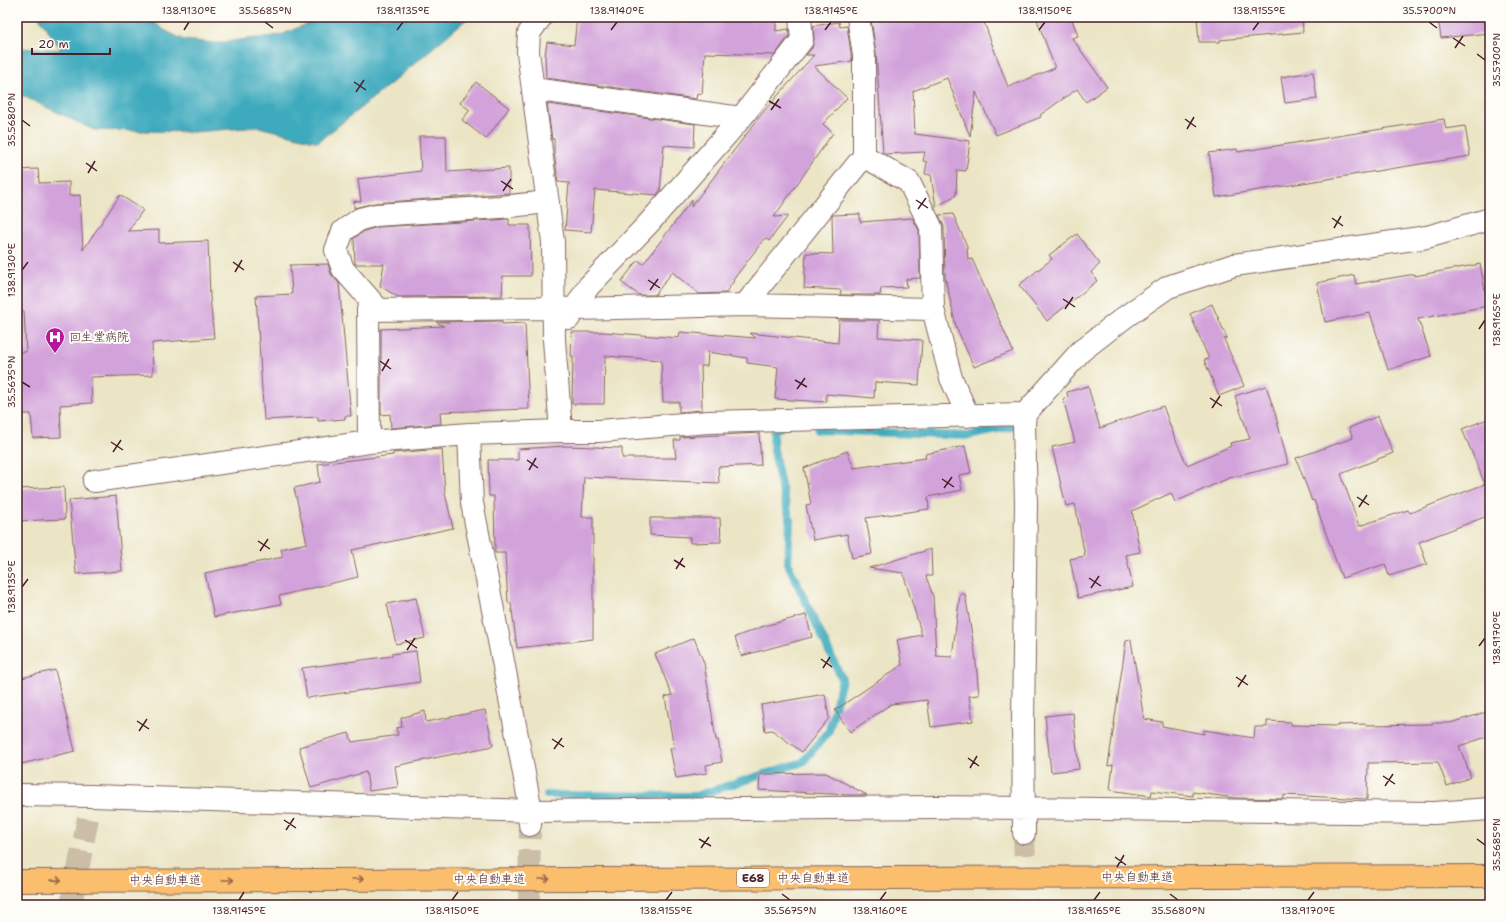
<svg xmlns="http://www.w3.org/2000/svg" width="1507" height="922" font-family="'Shantell Sans','Klee One',sans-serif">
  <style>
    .water { fill: #3eaabe; stroke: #446474 }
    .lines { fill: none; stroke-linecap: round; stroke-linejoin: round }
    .stream { stroke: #3eaabe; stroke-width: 8 }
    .building { fill: #d2a2da }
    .minor-tunnel { stroke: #cbbda6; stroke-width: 22; stroke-dasharray: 22 11; stroke-linecap: butt }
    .minor-casing { stroke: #826461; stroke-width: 24 }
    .highway-casing { stroke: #826461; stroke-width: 24 }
    .minor { stroke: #fff; stroke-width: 22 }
    .highway { stroke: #fabe6d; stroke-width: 22 }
    .oneway { stroke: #996749 }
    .ticks { fill: none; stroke: #4a1f2b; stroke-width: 1.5 }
    .labels { text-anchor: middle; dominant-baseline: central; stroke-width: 4; stroke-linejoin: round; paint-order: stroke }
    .shield { fill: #fdfcf7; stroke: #806168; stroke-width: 1 }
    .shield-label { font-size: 11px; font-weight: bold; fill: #4a1f2b }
    .poi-label { font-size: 12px; fill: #4a1f2b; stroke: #fdfcf7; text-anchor: start }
    .street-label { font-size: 12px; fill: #4a1f2b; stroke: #fdfcf7 }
    .neatline { fill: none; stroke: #4a1f2b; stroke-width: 1.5 }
    .ticks-label { font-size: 10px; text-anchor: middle; fill: #4a1f2b }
  </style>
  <rect width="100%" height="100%" fill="#fdfcf7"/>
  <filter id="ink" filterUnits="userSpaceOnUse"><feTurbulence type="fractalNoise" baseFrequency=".025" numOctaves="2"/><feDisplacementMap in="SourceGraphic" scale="8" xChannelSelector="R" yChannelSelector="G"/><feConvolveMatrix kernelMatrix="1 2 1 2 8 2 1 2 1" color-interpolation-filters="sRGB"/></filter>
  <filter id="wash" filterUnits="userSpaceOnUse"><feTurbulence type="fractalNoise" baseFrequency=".012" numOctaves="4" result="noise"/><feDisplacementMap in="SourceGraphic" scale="16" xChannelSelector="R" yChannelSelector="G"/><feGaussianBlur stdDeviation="0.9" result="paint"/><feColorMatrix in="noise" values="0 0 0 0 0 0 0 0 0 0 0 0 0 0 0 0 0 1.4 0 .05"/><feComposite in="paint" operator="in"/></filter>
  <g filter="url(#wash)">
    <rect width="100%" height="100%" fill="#ebe5c5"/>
    <!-- water -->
    <path class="water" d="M 39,17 L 147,17 L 164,30 L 184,40 L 215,43 L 281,35 L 323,17 L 469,17 L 394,81 L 318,142 L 259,127 L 193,132 L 94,130 L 17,93 L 17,48 L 61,50 Z"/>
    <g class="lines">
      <!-- stream -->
      <path class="stream" d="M 817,430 L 968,436 L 1022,425
        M 547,795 L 695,796 L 803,762 L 829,731 L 842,679 L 788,564 L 790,520 L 780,481 L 773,445 L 774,428 L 780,428"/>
    </g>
    <g id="blocks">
      <!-- building -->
      <path class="building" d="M 577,17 L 719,17 L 719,19 L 776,20 L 776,31 L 789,29 L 789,36 L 775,55 L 705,53 L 702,94 L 697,93 L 696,99 L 546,78 L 545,55 L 547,42 L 574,45 Z
        M 880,17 L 982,17 L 1008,87 L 1055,68 L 1036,17 L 1071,17 L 1078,36 L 1072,38 L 1107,87 L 1086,102 L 1077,89 L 1040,115 L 1041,117 L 996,135 L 976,92 L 970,136 L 947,78 L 913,91 L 915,134 L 970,141 L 966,171 L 957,170 L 956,195 L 936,207 L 931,175 L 925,174 L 927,162 L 923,161 L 925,152 L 885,154 L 883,152 L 876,53 L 871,19 Z
        M 1197,17 L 1302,17 L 1303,32 L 1220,40 L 1220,42 L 1199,42 Z
        M 1438,17 L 1490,17 L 1490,33 L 1441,38 Z
        M 839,22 L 840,27 L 847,26 L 852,61 L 814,66 L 847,98 L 823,124 L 833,133 L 774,217 L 788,216 L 769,241 L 765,238 L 733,280 L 734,281 L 725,293 L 699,294 L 672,272 L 655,295 L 639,295 L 621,282 L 638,260 L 643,264 L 692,200 L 691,207 L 764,111 L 814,55 L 806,55 L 812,48 L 814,39 L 813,26 Z
        M 1313,72 L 1317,99 L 1285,103 L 1281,77 Z
        M 476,82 L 509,108 L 486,139 L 462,120 L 470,110 L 460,103 Z
        M 547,104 L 695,124 L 694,147 L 664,145 L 660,191 L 657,195 L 595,190 L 591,232 L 565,230 L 569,183 L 558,182 L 554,150 L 554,139 L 552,139 Z
        M 1444,119 L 1446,129 L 1465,126 L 1470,156 L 1216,197 L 1209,153 L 1237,149 L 1238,152 Z
        M 419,136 L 446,136 L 447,172 L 509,168 L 509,193 L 375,203 L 354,208 L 354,201 L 361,202 L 358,179 L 421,171 Z
        M 38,169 L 39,183 L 69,182 L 69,196 L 80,195 L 83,250 L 120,195 L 143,210 L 128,231 L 159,230 L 159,243 L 208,241 L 210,297 L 214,338 L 152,343 L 153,375 L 91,377 L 92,403 L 60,405 L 61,437 L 33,438 L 31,414 L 17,414 L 17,352 L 26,352 L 24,311 L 17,312 L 17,170 Z
        M 860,214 L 860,222 L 912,218 L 919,230 L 920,278 L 906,279 L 907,287 L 881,288 L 880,295 L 840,295 L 841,290 L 804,288 L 806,253 L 833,254 L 832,216 L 833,215 Z
        M 953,214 L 967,246 L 968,260 L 972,259 L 1013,351 L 974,367 L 956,327 L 945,277 L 944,227 L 939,215 Z
        M 509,219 L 509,225 L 530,225 L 531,276 L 503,276 L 502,296 L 398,297 L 380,286 L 384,264 L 355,264 L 354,238 L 365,231 L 378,227 Z
        M 1077,234 L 1100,264 L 1091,272 L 1097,281 L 1047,321 L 1019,285 L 1052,259 L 1049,255 Z
        M 328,264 L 331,274 L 339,283 L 351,416 L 345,416 L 345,419 L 318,421 L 318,417 L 264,420 L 256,296 L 292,294 L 290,265 Z
        M 1480,264 L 1488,306 L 1418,319 L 1431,356 L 1388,370 L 1370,313 L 1325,322 L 1317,283 L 1354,275 L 1356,284 L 1415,274 L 1415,276 Z
        M 1212,304 L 1227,338 L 1224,339 L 1244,386 L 1219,396 L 1204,360 L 1209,359 L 1190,314 Z
        M 839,320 L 879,320 L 878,337 L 922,340 L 919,385 L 875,382 L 874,398 L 826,394 L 826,402 L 775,399 L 778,367 L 747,363 L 747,358 L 708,352 L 707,366 L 701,366 L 702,410 L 679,412 L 679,402 L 663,402 L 661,360 L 605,356 L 604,404 L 572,404 L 573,356 L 571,356 L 572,332 L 603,332 L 679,338 L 680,332 L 756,338 L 750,333 L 838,343 Z
        M 502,321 L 502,324 L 525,323 L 529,409 L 440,412 L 441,424 L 391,428 L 390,414 L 381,415 L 381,329 L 444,326 L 436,322 Z
        M 1088,386 L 1100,428 L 1163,406 L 1174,436 L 1187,465 L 1231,446 L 1230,443 L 1250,439 L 1235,396 L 1266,386 L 1275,413 L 1288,464 L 1229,478 L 1175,502 L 1171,493 L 1132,511 L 1140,552 L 1126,555 L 1133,587 L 1078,598 L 1070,559 L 1085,556 L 1075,504 L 1066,506 L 1052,447 L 1075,442 L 1063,399 L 1068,398 L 1067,392 Z
        M 1378,416 L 1393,453 L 1341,474 L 1359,526 L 1408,510 L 1410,513 L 1485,484 L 1462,429 L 1490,418 L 1490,515 L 1419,542 L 1427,564 L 1389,576 L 1385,564 L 1342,578 L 1314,500 L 1312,501 L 1296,458 L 1353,438 L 1349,428 Z
        M 759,433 L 761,465 L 718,467 L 719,483 L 584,477 L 582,517 L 593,517 L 593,639 L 517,648 L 511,603 L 508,603 L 505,553 L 495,553 L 494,496 L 489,496 L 488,460 L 518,460 L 518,449 L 565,446 L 622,448 L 622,458 L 676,458 L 674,440 L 680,440 L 680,437 Z
        M 965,446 L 971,473 L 959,475 L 962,490 L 928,497 L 929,509 L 866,518 L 872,554 L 852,558 L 847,534 L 813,540 L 806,505 L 811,504 L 804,468 L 847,451 L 854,468 L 926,458 L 925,454 Z
        M 442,449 L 445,493 L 453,528 L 352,550 L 358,577 L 279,596 L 281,604 L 214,617 L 205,573 L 283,557 L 281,549 L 307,543 L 294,488 L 320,482 L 318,464 L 393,455 L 393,453 Z
        M 64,487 L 65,519 L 17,521 L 17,489 Z
        M 116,496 L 122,571 L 76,574 L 69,500 Z
        M 650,518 L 720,518 L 721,542 L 690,543 L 690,537 L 650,535 Z
        M 931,549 L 932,576 L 926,576 L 933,596 L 936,656 L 952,657 L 960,594 L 965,594 L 975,653 L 979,695 L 969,696 L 973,721 L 931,727 L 927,700 L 891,704 L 850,732 L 835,710 L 902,665 L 897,640 L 922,635 L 903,573 L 869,568 Z
        M 416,598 L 425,638 L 396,644 L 387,604 Z
        M 806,615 L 812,637 L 741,656 L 735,637 L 764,626 Z
        M 694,638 L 704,663 L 716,740 L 718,740 L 722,762 L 706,765 L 707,773 L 676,778 L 670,748 L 674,748 L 665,697 L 672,695 L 655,654 Z
        M 1131,640 L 1144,719 L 1162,722 L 1162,726 L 1204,734 L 1204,730 L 1254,738 L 1255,727 L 1267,727 L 1267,721 L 1291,722 L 1291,725 L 1338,726 L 1338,725 L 1366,724 L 1366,725 L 1432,724 L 1432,723 L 1450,723 L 1490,711 L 1490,736 L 1459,746 L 1471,777 L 1447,786 L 1438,762 L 1368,763 L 1367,799 L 1284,795 L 1284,799 L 1234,798 L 1193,792 L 1193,796 L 1152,791 L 1151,796 L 1110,790 L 1113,765 L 1108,766 L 1126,641 Z
        M 416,651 L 420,682 L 307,698 L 302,668 L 392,656 L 391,654 Z
        M 55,670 L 75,751 L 17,765 L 17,679 Z
        M 825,694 L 829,718 L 802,752 L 772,730 L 765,731 L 761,705 Z
        M 485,710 L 493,746 L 395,766 L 398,787 L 369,791 L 366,772 L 311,788 L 299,747 L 349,733 L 352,742 L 398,735 L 396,728 L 402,727 L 401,718 L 425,711 L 426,722 Z
        M 1073,713 L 1079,769 L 1051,772 L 1045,716 Z
        M 826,773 L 867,795 L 848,795 L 759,790 L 760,774 Z"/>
    </g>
  </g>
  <g filter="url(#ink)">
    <use href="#blocks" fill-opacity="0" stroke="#826461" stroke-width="1"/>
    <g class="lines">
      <!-- minor-tunnel -->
      <path class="minor-tunnel" d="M 1024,833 L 1026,905
        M 71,905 L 89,813
        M 529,905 L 530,825"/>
      <defs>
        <path id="minor" d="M 541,17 L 529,33 L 528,52 L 553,242 L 554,340 L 561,431
          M 858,17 L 864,55 L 864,156
          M 533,89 L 741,118
          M 745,305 L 864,156 L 909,182 L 931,227 L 933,309 L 951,378 L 968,416
          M 379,310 L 343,269 L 336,250 L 343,231 L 360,219 L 376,215 L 500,207 L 548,202
          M 569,318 L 588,287 L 648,224 L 741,118 L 802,40 L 800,17
          M 369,442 L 368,310 L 553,308 L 574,309 L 745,305 L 933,309
          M 94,481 L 369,442 L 469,434
          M 17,795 L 92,796 L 531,811 L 935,807 L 1434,813 L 1490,809
          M 530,825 L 531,811 L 503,661 L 472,503 L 469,434 L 561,431 L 599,431 L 708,422 L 1025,414
          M 1024,833 L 1023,723 L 1026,503 L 1024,424 L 1025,414 L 1081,351 L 1125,317 L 1168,287 L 1234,265 L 1427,237 L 1490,219"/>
        <path id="highway" d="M 17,881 L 1490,876"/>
      </defs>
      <!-- minor casing -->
      <use href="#minor" class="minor-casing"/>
      <!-- highway casing -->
      <use href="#highway" class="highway-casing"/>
      <!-- minor -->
      <use href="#minor" class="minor"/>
      <!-- highway -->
      <use href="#highway" class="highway"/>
    </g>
    <!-- one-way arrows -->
    <defs><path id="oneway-shaft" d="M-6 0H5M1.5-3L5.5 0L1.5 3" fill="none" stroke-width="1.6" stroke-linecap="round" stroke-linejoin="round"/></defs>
    <g class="oneway">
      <use href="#oneway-shaft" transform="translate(358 879)"/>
      <use href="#oneway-shaft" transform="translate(544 879)"/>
      <use href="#oneway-shaft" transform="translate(56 880) rotate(-1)"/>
      <use href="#oneway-shaft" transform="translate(228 880)"/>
    </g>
  </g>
  <!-- ticks -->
  <path class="ticks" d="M 265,22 L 273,28M 1429,22 L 1437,28M 184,30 L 189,22M 397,30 L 403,22M 611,30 L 617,22M 825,30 L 831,22M 1039,30 L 1045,22M 1253,30 L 1259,22M 1453,38 L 1465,46M 1455,48 L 1463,36M 1477,54 L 1485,60M 354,82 L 366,90M 356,92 L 364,80M 769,101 L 781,108M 771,110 L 779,99M 1185,119 L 1196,127M 22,120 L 30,126M 1187,129 L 1194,117M 86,163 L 97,171M 88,173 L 95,161M 501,181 L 513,189M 503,191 L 511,179M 916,200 L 928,208M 918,209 L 926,198M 1332,218 L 1343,226M 1334,228 L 1341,216M 233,262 L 244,270M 22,270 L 28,262M 235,272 L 242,260M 648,280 L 660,288M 650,290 L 658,279M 1063,299 L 1075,307M 1065,309 L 1073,297M 1479,329 L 1485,320M 380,361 L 391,369M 382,371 L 389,359M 795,380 L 807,387M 22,382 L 30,387M 797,389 L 805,378M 1210,398 L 1222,406M 1212,408 L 1220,396M 111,442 L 123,450M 113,452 L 121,440M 527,460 L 538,468M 529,470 L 536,458M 942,479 L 954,487M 944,488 L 952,477M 1357,497 L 1369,505M 1359,507 L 1367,495M 258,541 L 270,549M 260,551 L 268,539M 674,560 L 685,567M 676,569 L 683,558M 1089,578 L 1101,586M 22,587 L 28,579M 1091,588 L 1099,576M 405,640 L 417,648M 1479,646 L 1485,638M 407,650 L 415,638M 821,659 L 832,667M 823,668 L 830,657M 1236,677 L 1248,685M 1238,687 L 1246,675M 137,721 L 149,729M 139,731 L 147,719M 552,739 L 564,747M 554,749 L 562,738M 968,758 L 979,766M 970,768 L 977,756M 1383,776 L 1395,784M 1385,786 L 1393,774M 284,820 L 296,828M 286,830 L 294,818M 699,839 L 711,846M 1477,839 L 1485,845M 701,848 L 709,837M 1115,857 L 1126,865M 1117,867 L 1124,855M 782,894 L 790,900M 1170,894 L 1178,900M 239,900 L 244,892M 452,900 L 458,892M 666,900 L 672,892M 880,900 L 886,892M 1094,900 L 1100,892M 1308,900 L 1314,892"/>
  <!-- icons -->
  <defs>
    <symbol id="hospital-pin" viewBox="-11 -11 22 30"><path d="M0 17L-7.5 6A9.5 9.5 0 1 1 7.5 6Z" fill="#b5179e" stroke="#fdfcf7"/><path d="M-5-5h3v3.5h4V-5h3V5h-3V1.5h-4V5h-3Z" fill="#fff"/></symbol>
  </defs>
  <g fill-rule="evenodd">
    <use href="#hospital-pin" x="44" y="326" width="22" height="30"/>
  </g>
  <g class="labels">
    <!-- shield labels -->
    <rect class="shield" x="737" y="869" width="32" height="18" rx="3"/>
    <g class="shield-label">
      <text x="753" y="878">E68</text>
    </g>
    <!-- poi labels -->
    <g class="poi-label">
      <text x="69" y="337">回生堂病院</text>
    </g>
    <!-- street labels -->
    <g class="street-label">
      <text x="1137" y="877">中央自動車道</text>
      <text x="813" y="878">中央自動車道</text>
      <text x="489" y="879">中央自動車道</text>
      <text x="165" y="880">中央自動車道</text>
    </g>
  </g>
  <!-- margin -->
  <rect width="1507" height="922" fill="none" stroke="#fdfcf7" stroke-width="44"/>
  <!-- scale -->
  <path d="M32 48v6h78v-6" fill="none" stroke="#4a1f2b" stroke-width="2"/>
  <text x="38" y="48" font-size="12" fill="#4a1f2b" stroke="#fdfcf7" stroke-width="3" paint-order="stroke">20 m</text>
  <rect x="22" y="22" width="1463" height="878" class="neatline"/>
  <g class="ticks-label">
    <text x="189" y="14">138.9130°E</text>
    <text x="265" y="14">35.5685°N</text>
    <text x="403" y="14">138.9135°E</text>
    <text x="617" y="14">138.9140°E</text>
    <text x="831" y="14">138.9145°E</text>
    <text x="1045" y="14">138.9150°E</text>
    <text x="1259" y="14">138.9155°E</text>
    <text x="1429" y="14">35.5700°N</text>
    <text transform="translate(1496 60) rotate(-90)" y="4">35.5700°N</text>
    <text transform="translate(11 120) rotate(-90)" y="4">35.5680°N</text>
    <text transform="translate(11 270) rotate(-90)" y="4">138.9130°E</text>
    <text transform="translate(1496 320) rotate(-90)" y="4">138.9165°E</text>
    <text transform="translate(11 382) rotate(-90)" y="4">35.5675°N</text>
    <text transform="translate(11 587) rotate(-90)" y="4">138.9135°E</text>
    <text transform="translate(1496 638) rotate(-90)" y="4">138.9170°E</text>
    <text transform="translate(1496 845) rotate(-90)" y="4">35.5685°N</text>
    <text x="239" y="914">138.9145°E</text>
    <text x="452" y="914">138.9150°E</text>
    <text x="666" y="914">138.9155°E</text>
    <text x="790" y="914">35.5675°N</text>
    <text x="880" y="914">138.9160°E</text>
    <text x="1094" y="914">138.9165°E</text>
    <text x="1178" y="914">35.5680°N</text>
    <text x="1308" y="914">138.9170°E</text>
  </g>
</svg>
